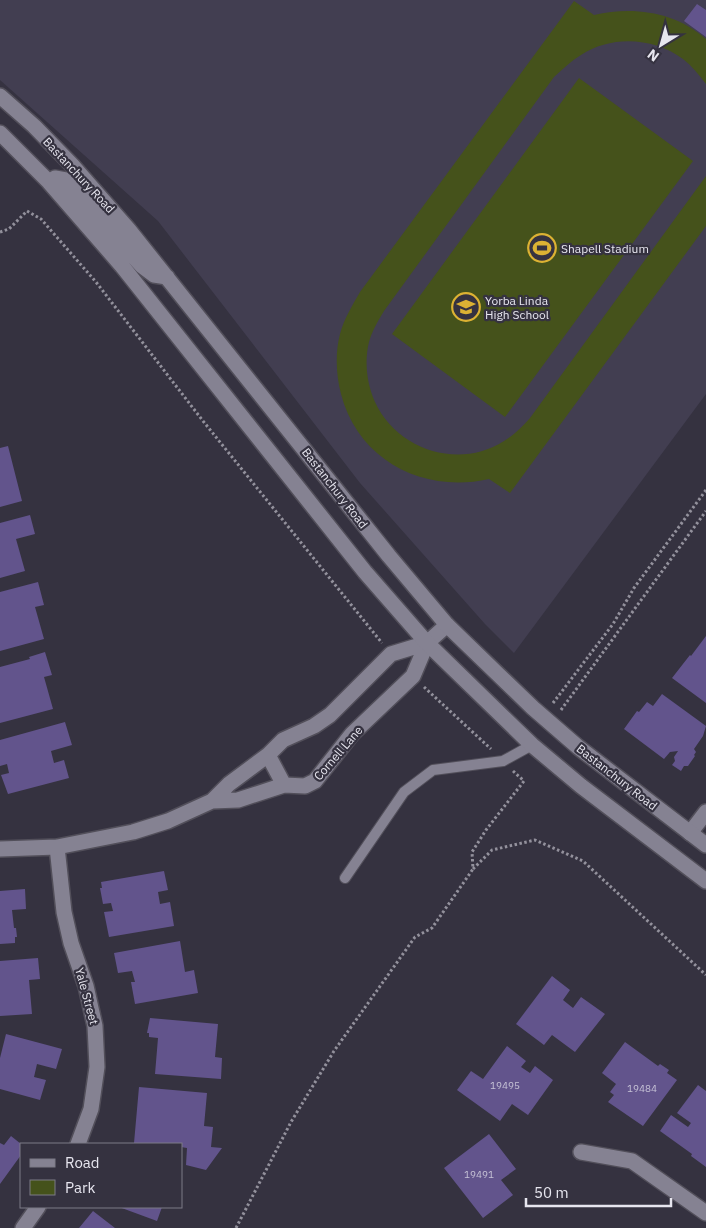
<svg xmlns="http://www.w3.org/2000/svg" width="706" height="1228" font-family="'IBM Plex Sans',sans-serif">
  <style>
    .built { fill: #423e51 }
    .green { fill: #45521b }
    .building { fill: #62548c }
    .lines { fill: none; stroke-linecap: round; stroke-linejoin: round }
    .lane-casing { stroke: #524f5a; stroke-width: 12 }
    .street-casing { stroke: #524f5a; stroke-width: 18 }
    .secondary-casing { stroke: #524f5a; stroke-width: 18 }
    .path { stroke: #93919c; stroke-width: 3; stroke-dasharray: 2.5 2.5; stroke-linecap: butt }
    .lane { stroke: #858292; stroke-width: 10 }
    .street { stroke: #858292; stroke-width: 15 }
    .secondary { stroke: #858292; stroke-width: 15 }
    .labels { text-anchor: middle; dominant-baseline: central; stroke-width: 4.5; stroke-linejoin: round; paint-order: stroke }
    .number-label { font-size: 10px; fill: #c6c2d6 }
    .street-label { font-size: 12px; fill: #e7e6ef; stroke: #353240 }
    .poi-label { font-size: 12px; fill: #e7e6ef; stroke: #353240; text-anchor: start }
  </style>
  <rect width="100%" height="100%" fill="#353240"/>
  <!-- built -->
  <path class="built" d="M 0,0 L 706,0 L 706,394 L 514,653 L 485,624 L 360,483 L 158,221 L 0,80 Z"/>
  <!-- green -->
  <path class="green" d="M 574,1 L 594,15 C 634,6 675,12 706,39 L 706,84 C 699,75 692,66 683,59 C 654,37 611,35 581,55 C 571,61 563,69 554,77 L 384,311 C 378,321 372,331 369,342 C 364,362 367,384 375,402 C 397,450 459,470 504,441 C 514,435 522,427 530,418 L 706,176 L 706,226 L 510,493 L 489,479 C 423,494 358,460 341,394 C 336,375 335,353 340,334 C 344,319 352,306 360,292 Z
    M 579,78 L 693,161 L 505,417 L 392,334 Z"/>
  <!-- building -->
  <path class="building" d="M 697,4 L 706,10 L 706,37 L 684,21 Z
    M 8,446 L 22,501 L 0,507 L 0,448 Z
    M 30,515 L 35,534 L 16,539 L 25,571 L 0,578 L 0,523 Z
    M 38,582 L 44,605 L 35,607 L 44,639 L 0,651 L 0,592 Z
    M 706,636 L 706,703 L 672,678 L 690,655 L 691,656 Z
    M 45,652 L 52,675 L 44,677 L 53,709 L 0,723 L 0,667 L 30,659 L 29,657 Z
    M 662,694 L 706,726 L 703,736 L 694,749 L 696,752 L 694,755 L 695,756 L 688,766 L 684,766 L 681,771 L 672,765 L 675,761 L 674,757 L 678,751 L 670,752 L 664,759 L 624,729 L 637,711 L 639,712 L 647,702 L 653,706 Z
    M 65,722 L 72,745 L 51,751 L 54,763 L 64,760 L 69,778 L 8,794 L 1,775 L 9,773 L 7,764 L 0,766 L 0,740 Z
    M 164,871 L 168,890 L 158,892 L 160,904 L 170,902 L 174,926 L 109,937 L 104,912 L 113,911 L 111,903 L 103,904 L 100,888 L 102,888 L 101,882 Z
    M 25,889 L 26,909 L 12,910 L 14,928 L 16,928 L 17,937 L 15,937 L 15,943 L 0,944 L 0,891 Z
    M 180,941 L 185,972 L 194,970 L 198,993 L 135,1004 L 131,982 L 135,982 L 132,971 L 118,973 L 114,953 Z
    M 38,958 L 40,979 L 29,980 L 32,1014 L 0,1016 L 0,961 Z
    M 552,976 L 570,990 L 563,1000 L 573,1008 L 581,997 L 605,1014 L 575,1052 L 552,1035 L 544,1045 L 516,1024 Z
    M 150,1018 L 218,1024 L 215,1057 L 222,1058 L 221,1079 L 155,1074 L 158,1038 L 149,1037 L 149,1033 L 147,1033 Z
    M 6,1034 L 62,1049 L 56,1069 L 37,1064 L 34,1077 L 46,1080 L 40,1100 L 0,1089 L 0,1058 Z
    M 625,1042 L 658,1066 L 660,1064 L 669,1070 L 667,1073 L 677,1080 L 643,1126 L 608,1102 L 614,1095 L 610,1092 L 616,1084 L 602,1073 Z
    M 507,1046 L 526,1061 L 521,1067 L 530,1073 L 535,1066 L 553,1080 L 528,1115 L 512,1104 L 500,1121 L 457,1090 L 471,1071 L 483,1079 Z
    M 698,1085 L 706,1091 L 706,1167 L 691,1156 L 692,1154 L 660,1131 L 671,1115 L 688,1127 L 691,1123 L 677,1113 Z
    M 139,1087 L 207,1093 L 204,1126 L 213,1127 L 211,1147 L 222,1148 L 206,1170 L 186,1165 L 187,1148 L 181,1147 L 181,1144 L 134,1143 Z
    M 489,1134 L 516,1169 L 501,1180 L 513,1195 L 483,1218 L 444,1168 Z
    M 11,1136 L 21,1144 L 21,1155 L 0,1184 L 0,1143 L 4,1145 Z
    M 119,1207 L 162,1207 L 157,1221 Z
    M 93,1211 L 115,1228 L 79,1228 Z"/>
  <g class="lines">
    <defs>
      <path id="lane" d="M 345,878 L 404,792 L 433,770 L 503,761 L 532,745"/>
      <path id="street" d="M 268,755 L 284,785
        M 212,801 L 238,800 L 284,785 L 305,786 L 315,781 L 352,734 L 413,676 L 427,643
        M 690,833 L 706,812
        M 57,847 L 64,912 L 71,943 L 86,986 L 95,1026 L 97,1067 L 91,1109 L 78,1144
        M 0,849 L 57,847 L 133,832 L 168,821 L 212,801 L 229,784 L 268,755 L 283,740 L 314,726 L 330,715 L 391,654 L 427,643 L 447,625
        M 581,1152 L 632,1161 L 706,1213
        M 23,1228 L 38,1207"/>
      <path id="secondary" d="M 0,96 L 34,126 L 72,165 L 129,230 L 389,556 L 447,625 L 533,708 L 578,747 L 706,845
        M 0,133 L 49,182 L 122,266 L 365,572 L 427,643 L 532,745 L 581,786 L 706,881
        M 49,182 L 55,178 L 66,180 L 142,266 L 154,275 L 167,277"/>
    </defs>
    <!-- lane casing -->
    <use href="#lane" class="lane-casing"/>
    <!-- street casing -->
    <use href="#street" class="street-casing"/>
    <!-- secondary casing -->
    <use href="#secondary" class="secondary-casing"/>
    <!-- path -->
    <path class="path" d="M 0,232 L 9,229 L 27,211 L 41,219 L 96,282 L 203,421 L 382,643
      M 424,687 L 491,749
      M 553,703 L 613,624 L 634,588 L 706,490
      M 561,710 L 706,511
      M 513,771 L 524,781 L 486,830 L 472,852 L 473,869 L 492,850 L 535,840 L 583,861 L 706,975
      M 236,1228 L 291,1122 L 334,1051 L 415,937 L 432,928 L 473,869"/>
    <!-- lane -->
    <use href="#lane" class="lane"/>
    <!-- street -->
    <use href="#street" class="street"/>
    <!-- secondary -->
    <use href="#secondary" class="secondary"/>
  </g>
  <!-- icons -->
  <defs>
    <symbol id="stadium-ring" viewBox="-11 -11 22 22"><circle r="9.5" fill="#353240" stroke="#dcb233" stroke-width="1.5"/><path d="M0-5a6.5 5 0 1 0 0 10a6.5 5 0 1 0 0-10ZM-3.5-1.8h7v3.6h-7Z" fill="#dcb233"/></symbol>
    <symbol id="school-ring" viewBox="-11 -11 22 22"><circle r="9.5" fill="#353240" stroke="#dcb233" stroke-width="1.5"/><path d="M0-5L7-2L0 1L-7-2ZM-4 1L0 2.5L4 1V4Q0 6-4 4Z" fill="#dcb233"/></symbol>
  </defs>
  <g fill-rule="evenodd">
    <use href="#stadium-ring" x="526" y="232" width="32" height="32"/>
    <use href="#school-ring" x="450" y="291" width="32" height="32"/>
  </g>
  <g class="labels">
    <!-- number labels -->
    <g class="number-label">
      <text x="505" y="1085">19495</text>
      <text x="642" y="1088">19484</text>
      <text x="479" y="1174">19491</text>
    </g>
    <!-- street labels -->
    <g class="street-label">
      <text transform="translate(79 175) rotate(47)">Bastanchury Road</text>
      <text transform="translate(335 488) rotate(52)">Bastanchury Road</text>
      <text transform="translate(338 753) rotate(-49)">Cornell Lane</text>
      <text transform="translate(617 777) rotate(38)">Bastanchury Road</text>
      <text transform="translate(87 996) rotate(75)">Yale Street</text>
    </g>
    <!-- poi labels -->
    <g class="poi-label">
      <text x="561" y="248">Shapell Stadium</text>
      <text x="485" y="300">Yorba Linda<tspan x="485" dy="14">High School</tspan></text>
    </g>
  </g>
  <!-- legend -->
  <rect x="20" y="1143" width="162" height="65" fill="#353240" stroke="#7c7a86"/>
  <rect x="30" y="1159" width="25" height="8" fill="#858292" stroke="#7c7a86"/>
  <text x="65" y="1168" font-size="15" fill="#e7e6ef">Road</text>
  <rect x="30" y="1180" width="25" height="15" fill="#45521b" stroke="#7c7a86"/>
  <text x="65" y="1193" font-size="15" fill="#e7e6ef">Park</text>
  <!-- north arrow -->
  <g transform="translate(661 45) rotate(217)" stroke="#353240" stroke-width="4" paint-order="stroke">
  <path d="M0-4L9 19L0 12L-9 19Z" fill="#e7e6ef"/>
  <text y="-8" font-size="14" font-weight="bold" text-anchor="middle" fill="#e7e6ef">N</text>
  </g>
  <!-- scale -->
  <path d="M526 1198v8h145v-8" fill="none" stroke="#e7e6ef" stroke-width="2.5"/>
  <text x="534" y="1198" font-size="15" fill="#e7e6ef" stroke="#353240" stroke-width="4" paint-order="stroke">50 m</text>
</svg>
